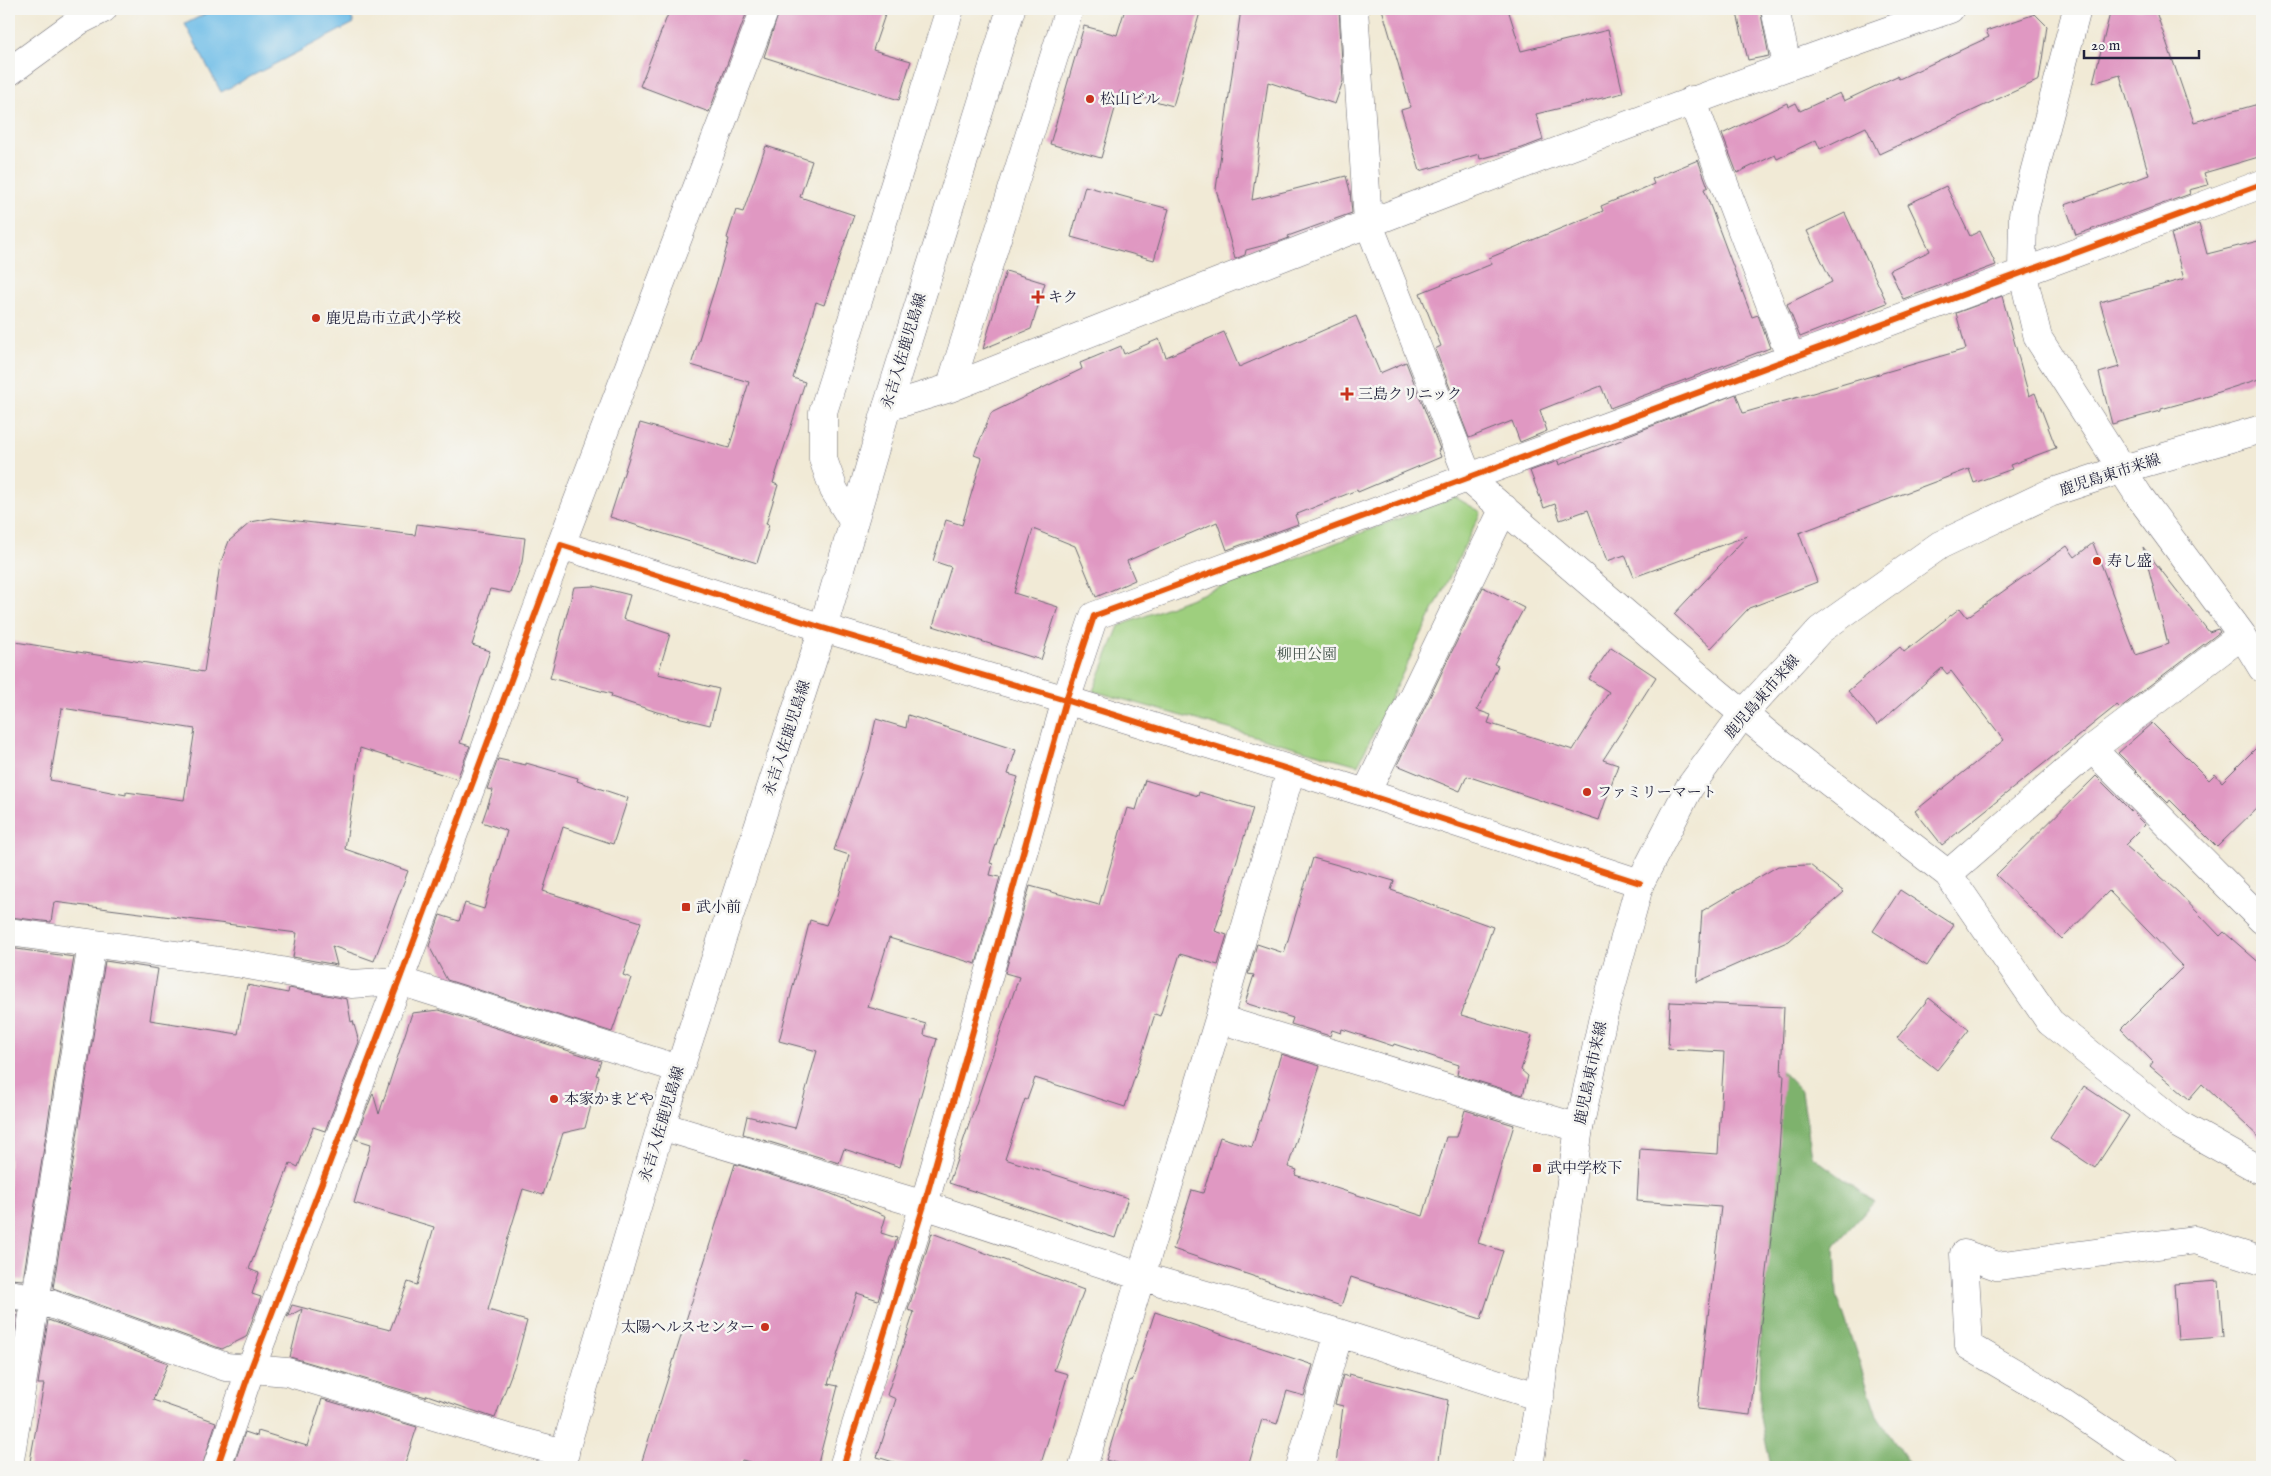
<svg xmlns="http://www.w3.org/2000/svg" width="2271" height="1476" font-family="'IM FELL English','Noto Serif JP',serif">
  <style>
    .green { fill: #9ecf7e; stroke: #60785c }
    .forest { fill: #7eb26d; stroke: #506a54 }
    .water { fill: #6cbce7; stroke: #476f91 }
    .building { fill: #e098c2; fill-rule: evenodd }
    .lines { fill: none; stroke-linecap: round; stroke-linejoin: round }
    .minor-casing { stroke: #6a6871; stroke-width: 29 }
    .tertiary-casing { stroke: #6a6871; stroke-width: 29 }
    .primary-casing { stroke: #6a6871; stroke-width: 29 }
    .minor { stroke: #fff; stroke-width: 28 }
    .tertiary { stroke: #fff; stroke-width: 28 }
    .primary { stroke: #fff; stroke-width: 28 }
    .cycleway-casing { stroke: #f6f6f2; stroke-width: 9 }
    .cycleway { stroke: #e8590c; stroke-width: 6 }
    .poi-dot { fill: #c8321e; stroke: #f6f6f2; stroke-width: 2 }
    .labels { text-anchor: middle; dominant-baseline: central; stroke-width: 5; stroke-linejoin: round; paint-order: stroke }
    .poi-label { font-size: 15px; fill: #22223b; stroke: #f6f6f2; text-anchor: start }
    .street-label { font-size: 15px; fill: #22223b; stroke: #f6f6f2 }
    .park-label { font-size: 15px; fill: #47564f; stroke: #f6f6f2 }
  </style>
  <rect width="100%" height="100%" fill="#f6f6f2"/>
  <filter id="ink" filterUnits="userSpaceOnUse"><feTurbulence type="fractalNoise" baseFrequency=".02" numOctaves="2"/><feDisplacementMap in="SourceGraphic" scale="10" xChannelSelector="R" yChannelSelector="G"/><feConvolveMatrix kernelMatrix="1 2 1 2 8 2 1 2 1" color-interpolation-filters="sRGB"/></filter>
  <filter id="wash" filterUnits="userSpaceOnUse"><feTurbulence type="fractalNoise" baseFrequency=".0096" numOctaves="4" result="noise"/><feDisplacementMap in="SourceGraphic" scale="20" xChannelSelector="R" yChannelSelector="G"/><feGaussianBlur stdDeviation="1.12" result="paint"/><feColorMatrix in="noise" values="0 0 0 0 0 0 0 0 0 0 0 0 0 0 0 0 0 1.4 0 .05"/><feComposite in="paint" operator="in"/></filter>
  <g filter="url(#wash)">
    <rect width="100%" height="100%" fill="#f1ead6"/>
    <!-- green -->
    <path class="green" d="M 1455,497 L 1481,512 L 1358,765 L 1093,691 L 1119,626 Z"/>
    <!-- forest -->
    <path class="forest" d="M 1767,1056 L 1802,1092 L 1812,1156 L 1874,1201 L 1835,1245 L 1837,1295 L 1877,1416 L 1911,1467 L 1771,1467 L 1760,1413 L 1761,1235 Z"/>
    <!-- water -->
    <path class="water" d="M 215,9 L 347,9 L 354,23 L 221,92 L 185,24 Z"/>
    <g id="blocks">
      <!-- building -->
      <path class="building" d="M 670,9 L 748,9 L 709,112 L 640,86 Z
        M 780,9 L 887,9 L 873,50 L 911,61 L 899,100 L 764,57 Z
        M 1125,9 L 1201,9 L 1173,106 L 1120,91 L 1101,158 L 1050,144 L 1084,26 L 1117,35 Z
        M 1241,9 L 1339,9 L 1343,81 L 1335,104 L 1268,82 L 1252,200 L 1346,176 L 1350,191 L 1352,213 L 1288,236 L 1289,238 L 1281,241 L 1246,250 L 1245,255 L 1235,259 L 1216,189 Z
        M 1382,9 L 1508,9 L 1521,51 L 1608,30 L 1623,93 L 1536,114 L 1543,140 L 1522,148 L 1480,159 L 1479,154 L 1420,171 L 1401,110 L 1411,107 Z
        M 1736,9 L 1760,9 L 1769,56 L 1748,60 Z
        M 2111,9 L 2155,9 L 2194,122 L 2262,103 L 2262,156 L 2204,173 L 2208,185 L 2189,190 L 2190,194 L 2076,235 L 2065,205 L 2149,175 L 2120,75 L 2093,83 Z
        M 2035,14 L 2047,26 L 2039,80 L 1879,154 L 1866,127 L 1820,149 L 1816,140 L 1777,159 L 1775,155 L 1737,173 L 1722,134 L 1787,103 L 1788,107 L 1796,103 L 1800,111 L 1840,93 L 1844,101 L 1897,76 L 1899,79 L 1989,37 L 1986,31 Z
        M 766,146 L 812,161 L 800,197 L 854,215 L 824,305 L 816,302 L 793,378 L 805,382 L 773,483 L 778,485 L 766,524 L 769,525 L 757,563 L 610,517 L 640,423 L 729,448 L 749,382 L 691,365 L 718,278 L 729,239 L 727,238 L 736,210 L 743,212 Z
        M 1698,160 L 1708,187 L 1704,189 L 1752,317 L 1758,315 L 1770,348 L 1610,408 L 1601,386 L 1540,410 L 1547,431 L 1520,442 L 1512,421 L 1469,438 L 1435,349 L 1441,346 L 1420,293 L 1492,264 L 1489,258 L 1603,211 L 1601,206 L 1654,184 L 1652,179 Z
        M 1085,186 L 1169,209 L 1154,260 L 1071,237 Z
        M 1946,186 L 1970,236 L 1980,231 L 1996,265 L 1903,299 L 1890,270 L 1930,251 L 1908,204 Z
        M 1845,213 L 1887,303 L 1800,337 L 1787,304 L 1832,282 L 1807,231 Z
        M 2199,224 L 2207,254 L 2262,240 L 2262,378 L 2212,394 L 2212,395 L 2161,409 L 2161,411 L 2112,424 L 2099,373 L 2119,367 L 2100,302 L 2184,279 L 2171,234 Z
        M 1006,271 L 1045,283 L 1031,329 L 983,349 Z
        M 2002,296 L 2029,396 L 2035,393 L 2056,448 L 2010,465 L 2012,469 L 1974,483 L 1969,469 L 1799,533 L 1817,582 L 1749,608 L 1711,648 L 1674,614 L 1747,536 L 1634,577 L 1625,555 L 1607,561 L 1588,510 L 1560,520 L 1555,504 L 1544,508 L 1530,471 L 1558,461 L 1559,465 L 1624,439 L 1623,437 L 1736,394 L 1743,413 L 1966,349 L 1956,313 Z
        M 1356,316 L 1380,373 L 1406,362 L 1440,449 L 1438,450 L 1441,457 L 1358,492 L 1357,490 L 1295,515 L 1298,524 L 1227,550 L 1217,522 L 1127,561 L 1135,580 L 1096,597 L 1075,546 L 1033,529 L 1014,593 L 1058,607 L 1041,660 L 933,626 L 951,567 L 933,561 L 946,520 L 962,525 L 982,458 L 974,455 L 991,413 L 1082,369 L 1080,363 L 1121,346 L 1124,354 L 1159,339 L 1166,357 L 1224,332 L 1239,367 Z
        M 272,518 L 415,535 L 417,524 L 525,538 L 522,562 L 511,593 L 490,589 L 472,645 L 490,651 L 460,743 L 470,746 L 457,779 L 360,748 L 345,849 L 408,871 L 374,961 L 332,946 L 337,965 L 293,957 L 297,933 L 54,902 L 51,922 L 9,917 L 9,641 L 204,672 L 220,564 L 229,541 L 251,522 ZM 62,708 L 195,729 L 184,800 L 126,792 L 126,795 L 50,780 Z
        M 2093,543 L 2136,655 L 2168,644 L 2143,547 L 2209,632 L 2218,629 L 2220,632 L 2120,708 L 2117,705 L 1942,845 L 1915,811 L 2004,740 L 1951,671 L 1947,674 L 1942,668 L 1877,725 L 1848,691 L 1900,647 L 1904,652 L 1960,608 L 1967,617 L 2067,546 L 2075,557 Z
        M 594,586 L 630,595 L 623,619 L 670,634 L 658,674 L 719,689 L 710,725 L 657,712 L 611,697 L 612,694 L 550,678 L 574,587 Z
        M 1483,587 L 1524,608 L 1494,664 L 1498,666 L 1477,710 L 1491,715 L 1488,723 L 1573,750 L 1609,692 L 1589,679 L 1611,647 L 1656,677 L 1603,760 L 1618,765 L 1599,820 L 1467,776 L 1460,791 L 1397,765 Z
        M 908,715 L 1016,750 L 1008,774 L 1018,777 L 990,863 L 993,864 L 990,875 L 1000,877 L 976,964 L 889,938 L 868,1007 L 926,1024 L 924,1035 L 937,1039 L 900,1167 L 844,1149 L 839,1163 L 743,1134 L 747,1116 L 795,1128 L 817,1051 L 779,1041 L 810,920 L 826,925 L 837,899 L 849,855 L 834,850 L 869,750 L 876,719 L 906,728 Z
        M 2152,723 L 2209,780 L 2215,774 L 2222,782 L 2262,742 L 2262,803 L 2217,847 L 2170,800 L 2168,803 L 2118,753 Z
        M 498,759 L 526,765 L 526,763 L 578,778 L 577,781 L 628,798 L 613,844 L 563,827 L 543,891 L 641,922 L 623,975 L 631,978 L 612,1032 L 447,980 L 429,946 L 440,915 L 459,921 L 465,903 L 484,909 L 507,831 L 482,822 L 493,790 L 487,789 Z
        M 2096,776 L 2145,825 L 2125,845 L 2178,892 L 2220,936 L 2224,932 L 2262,965 L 2262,1140 L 2202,1084 L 2189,1099 L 2150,1066 L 2153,1062 L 2121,1029 L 2183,967 L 2109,891 L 2062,939 L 1996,875 Z
        M 1145,780 L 1198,796 L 1199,792 L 1253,808 L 1215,931 L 1227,935 L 1218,965 L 1180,954 L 1160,1016 L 1155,1014 L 1125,1107 L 1035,1078 L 1027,1100 L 1025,1099 L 1005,1159 L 1128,1198 L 1115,1238 L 949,1183 L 1019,977 L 1005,973 L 1030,886 L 1099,905 L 1127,808 L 1136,810 Z
        M 1313,858 L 1394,881 L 1391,890 L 1493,927 L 1461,1015 L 1532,1036 L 1521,1070 L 1528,1076 L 1523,1095 L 1457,1075 L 1459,1065 L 1394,1044 L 1393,1046 L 1342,1029 L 1341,1033 L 1332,1030 L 1330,1036 L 1291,1024 L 1293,1018 L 1245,1003 L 1254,975 L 1248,974 L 1257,944 L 1284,953 Z
        M 1810,865 L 1844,892 L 1789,941 L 1697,982 L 1702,911 L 1778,866 Z
        M 1900,890 L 1954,925 L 1927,966 L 1873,931 Z
        M 9,948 L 74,957 L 23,1280 L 9,1279 Z
        M 105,961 L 158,969 L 150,1020 L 238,1034 L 247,985 L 288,993 L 289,988 L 347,999 L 351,1022 L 353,1021 L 359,1042 L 325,1131 L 313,1127 L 298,1167 L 290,1163 L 249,1269 L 259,1273 L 252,1294 L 261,1297 L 246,1337 L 222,1349 L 53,1288 Z
        M 1929,998 L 1969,1030 L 1937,1070 L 1897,1038 Z
        M 1670,1002 L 1784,1007 L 1781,1075 L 1784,1075 L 1776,1196 L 1750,1415 L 1697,1409 L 1721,1207 L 1637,1201 L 1640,1149 L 1718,1154 L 1724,1052 L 1668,1049 Z
        M 439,1010 L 601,1061 L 596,1075 L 599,1076 L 585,1128 L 563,1133 L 543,1195 L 523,1189 L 508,1238 L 488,1310 L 527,1321 L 515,1364 L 495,1418 L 427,1395 L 426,1397 L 290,1357 L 302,1309 L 287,1317 L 292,1305 L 390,1330 L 408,1282 L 417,1285 L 434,1227 L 354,1203 L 371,1144 L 355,1139 L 373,1093 L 379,1114 L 412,1013 Z
        M 1281,1054 L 1320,1066 L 1288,1167 L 1297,1170 L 1295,1175 L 1423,1216 L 1446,1137 L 1457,1137 L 1465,1110 L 1514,1125 L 1478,1243 L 1503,1251 L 1481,1319 L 1351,1277 L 1341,1306 L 1173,1249 L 1192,1190 L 1203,1193 L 1220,1137 L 1252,1147 Z
        M 2084,1086 L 2129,1116 L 2095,1168 L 2050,1138 Z
        M 735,1164 L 829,1193 L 886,1216 L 881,1233 L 897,1238 L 878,1300 L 857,1293 L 828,1384 L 838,1386 L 817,1467 L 768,1467 L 742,1460 L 740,1467 L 640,1467 Z
        M 932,1233 L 1084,1290 L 1054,1370 L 1068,1374 L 1040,1467 L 910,1467 L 877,1457 L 896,1399 L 887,1395 L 914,1312 L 908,1310 Z
        M 2219,1281 L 2223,1337 L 2178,1340 L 2174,1284 Z
        M 9,1310 L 18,1311 L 11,1356 L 9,1356 Z
        M 1155,1312 L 1313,1365 L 1304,1396 L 1287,1391 L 1277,1424 L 1262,1419 L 1248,1467 L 1129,1467 L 1106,1460 L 1121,1412 L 1120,1411 L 1130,1380 L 1132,1381 Z
        M 48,1320 L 168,1363 L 153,1400 L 216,1422 L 202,1467 L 29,1467 L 44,1384 L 38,1384 Z
        M 1349,1374 L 1448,1400 L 1438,1467 L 1365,1467 L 1336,1464 L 1343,1406 L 1335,1404 L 1343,1375 L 1348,1377 Z
        M 322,1399 L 417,1427 L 404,1467 L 233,1467 L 245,1432 L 257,1436 L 258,1431 L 307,1446 Z"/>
    </g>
  </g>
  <g filter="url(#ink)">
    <use href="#blocks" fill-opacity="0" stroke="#6a6871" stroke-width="1"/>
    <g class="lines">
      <defs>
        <path id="minor" d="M 1354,9 L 1368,222 L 1469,479 L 1718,693 L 1776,741 L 1948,874 L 2050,1022 L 2178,1124 L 2262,1171
          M 1775,9 L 1787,65
          M 2077,9 L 2023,215 L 2022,271 L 2038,338 L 2139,496 L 2242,635 L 2262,668
          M 9,72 L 79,21 L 103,9
          M 1692,100 L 1790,356
          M 950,388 L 1069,9
          M 887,407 L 950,388 C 1282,256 1613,126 1950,9
          M 853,521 L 834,490 L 823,459 L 823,412 L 950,9
          M 561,545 L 765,9
          M 823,628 L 1066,700 L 1366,793 L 1640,883
          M 2092,749 L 2262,920
          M 1366,793 L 1504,508
          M 1948,874 L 2092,749 L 2242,635
          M 9,932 L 242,964 L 352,984 L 399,981 L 679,1069
          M 1219,1019 L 1579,1128
          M 661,1126 L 924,1205 L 1140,1276 L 1339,1333 L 1540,1397
          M 9,1294 L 34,1298 L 226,1367 L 287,1372 L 511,1439 L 565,1453
          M 9,1466 L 92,944
          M 843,1467 L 924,1205 L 1066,700 L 1094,616 C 1484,473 1872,325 2262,184
          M 1083,1467 L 1219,1019 L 1291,770
          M 1300,1467 L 1339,1333
          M 2166,1467 L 2143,1457 L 2047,1392 L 1969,1346 L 1964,1254 L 1997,1266 L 2195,1240 L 2262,1261"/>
        <path id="tertiary" d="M 217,1467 L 251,1368 L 399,981 L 561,545 L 823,628"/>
        <path id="primary" d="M 560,1467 L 661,1126 L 823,628 L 887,407 L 1011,9
          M 1529,1467 L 1579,1128 L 1603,1017 L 1640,883 L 1689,788 L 1743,714 L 1820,630 L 1940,545 L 2050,493 L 2123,469 L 2262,429"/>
      </defs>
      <!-- minor casing -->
      <use href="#minor" class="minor-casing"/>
      <!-- tertiary casing -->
      <use href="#tertiary" class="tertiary-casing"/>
      <!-- primary casing -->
      <use href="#primary" class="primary-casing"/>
      <!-- minor -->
      <use href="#minor" class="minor"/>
      <!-- tertiary -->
      <use href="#tertiary" class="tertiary"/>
      <!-- primary -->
      <use href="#primary" class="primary"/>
      <defs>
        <path id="cycleway" d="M 217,1467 L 251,1368 L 399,981 L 561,545 L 823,628 L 1066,700 L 1291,770 L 1640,883
          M 843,1467 L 924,1205 L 1066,700 L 1094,616 C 1484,473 1872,325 2262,184"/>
      </defs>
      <!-- cycleway casing -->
      <use href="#cycleway" class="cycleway-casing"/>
      <!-- cycleway -->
      <use href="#cycleway" class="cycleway"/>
    </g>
  </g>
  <!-- markers -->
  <g class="poi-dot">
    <circle cx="1090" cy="99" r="5"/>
    <path d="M1035.5 289.5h5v5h5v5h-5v5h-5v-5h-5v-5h5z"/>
    <circle cx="316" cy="318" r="5"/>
    <path d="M1344.5 386.5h5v5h5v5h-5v5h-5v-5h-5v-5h5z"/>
    <circle cx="2097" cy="561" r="5"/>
    <circle cx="1587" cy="792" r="5"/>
    <rect x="681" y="902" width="10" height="10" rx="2.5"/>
    <circle cx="554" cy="1099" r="5"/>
    <rect x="1532" y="1163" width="10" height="10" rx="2.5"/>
    <circle cx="765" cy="1327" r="5"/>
  </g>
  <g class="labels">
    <!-- poi labels -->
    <g class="poi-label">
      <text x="1100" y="99">松山ビル</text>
      <text x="1048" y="297">キク</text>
      <text x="326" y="318">鹿児島市立武小学校</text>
      <text x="1358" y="394">三島クリニック</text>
      <text x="2107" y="561">寿し盛</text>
      <text x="1597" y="792">ファミリーマート</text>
      <text x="696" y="907">武小前</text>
      <text x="564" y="1099">本家かまどや</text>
      <text x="1547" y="1168">武中学校下</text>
      <text x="755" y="1327" text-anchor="end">太陽ヘルスセンター</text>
    </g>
    <!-- street labels -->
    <g class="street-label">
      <text transform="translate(904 351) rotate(-73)">永吉入佐鹿児島線</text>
      <text transform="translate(2110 475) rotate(-18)">鹿児島東市来線</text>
      <text transform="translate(1762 697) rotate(-49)">鹿児島東市来線</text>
      <text transform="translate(787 738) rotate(-72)">永吉入佐鹿児島線</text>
      <text transform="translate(1591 1073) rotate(-78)">鹿児島東市来線</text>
      <text transform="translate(662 1124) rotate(-73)">永吉入佐鹿児島線</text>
    </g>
    <!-- park labels -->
    <g class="park-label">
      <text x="1307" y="654">柳田公園</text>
    </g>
  </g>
  <!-- margin -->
  <rect width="2271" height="1476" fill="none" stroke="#f6f6f2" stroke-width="30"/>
  <!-- scale -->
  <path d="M2084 50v8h115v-8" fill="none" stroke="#22223b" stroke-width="2.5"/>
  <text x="2091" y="50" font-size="15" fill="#22223b" stroke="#f6f6f2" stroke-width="4" paint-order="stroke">20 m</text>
</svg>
